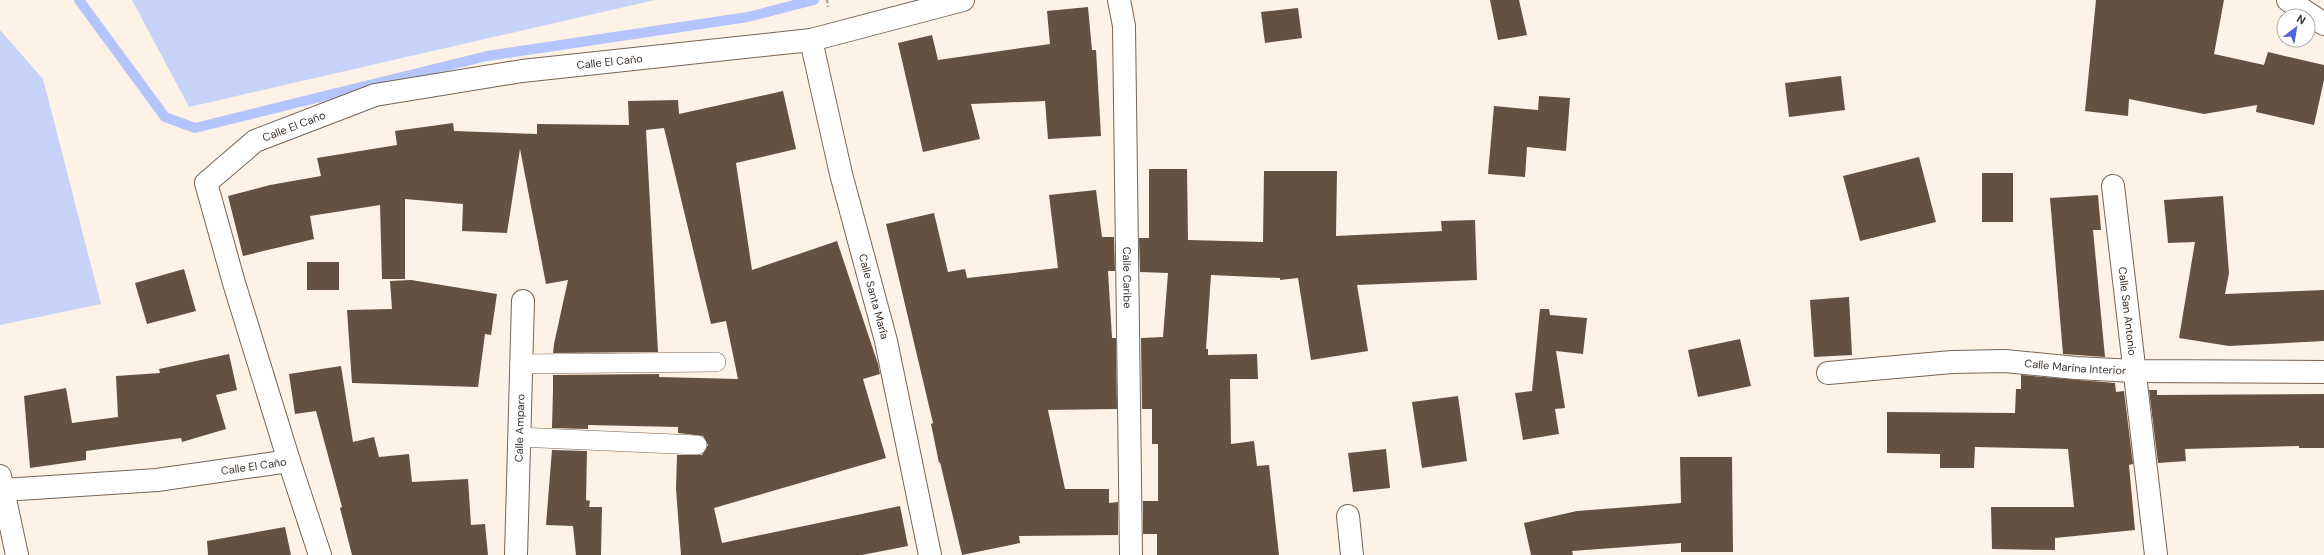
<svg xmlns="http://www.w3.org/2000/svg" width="2324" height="555" font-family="'DM Sans',sans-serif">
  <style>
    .green { fill: #c7d3f8 }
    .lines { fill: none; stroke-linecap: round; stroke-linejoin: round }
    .stream { stroke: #b4c5fd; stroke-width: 10 }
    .building { fill: #645142 }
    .lane-casing { stroke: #776455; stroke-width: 20 }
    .street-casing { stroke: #776455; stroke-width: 24 }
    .path { stroke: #a89d94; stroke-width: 2.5; stroke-dasharray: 3 3; stroke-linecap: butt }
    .lane { stroke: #fff; stroke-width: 19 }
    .street { stroke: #fff; stroke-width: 22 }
    .labels { text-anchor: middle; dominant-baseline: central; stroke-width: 4; stroke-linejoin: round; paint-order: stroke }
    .street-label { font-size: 11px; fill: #3b322b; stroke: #fff }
  </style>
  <rect width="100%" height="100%" fill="#fef1e6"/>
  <!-- green -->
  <path class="green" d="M 132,0 L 655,0 L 189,107 Z
    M 0,30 L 43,79 L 101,304 L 0,325 Z"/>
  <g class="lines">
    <!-- stream -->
    <path class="stream" d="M 79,0 L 165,117 L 195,128 L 487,56 L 748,17 L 814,0"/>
  </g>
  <!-- building -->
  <path class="building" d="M 1490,0 L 1519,0 L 1527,35 L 1498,40 Z
    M 2096,0 L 2224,0 L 2214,54 L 2264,65 L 2268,52 L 2324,65 L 2324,80 L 2314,125 L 2256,112 L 2257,105 L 2204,114 L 2129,99 L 2128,116 L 2085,111 Z
    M 1088,7 L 1092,50 L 1096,50 L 1101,136 L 1048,139 L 1045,101 L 971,104 L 980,139 L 923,152 L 898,43 L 932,35 L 938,60 L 1050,44 L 1047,11 Z
    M 1298,8 L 1302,38 L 1265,43 L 1261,12 Z
    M 1841,76 L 1845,110 L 1789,117 L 1785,83 Z
    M 783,91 L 796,149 L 736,163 L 752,270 L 837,241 L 878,364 L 880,374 L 863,379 L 886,458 L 714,508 L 722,543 L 900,506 L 908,546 L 862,555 L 681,555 L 676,489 L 677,455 L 702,455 L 708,445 L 703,436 L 678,433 L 678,427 L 588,425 L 588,429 L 552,428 L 553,390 L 555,390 L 553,390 L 553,375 L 659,374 L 659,377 L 738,379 L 726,321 L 711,324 L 664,128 L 646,130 L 658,352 L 553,353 L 554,344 L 568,280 L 546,284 L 520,149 L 507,233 L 462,231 L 463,204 L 405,199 L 405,279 L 382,279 L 380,205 L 310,216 L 314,239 L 243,256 L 228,196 L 270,185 L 321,176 L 317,158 L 397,145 L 395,131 L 453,123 L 454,131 L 537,134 L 537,124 L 629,125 L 628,101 L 678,100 L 679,114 Z
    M 1539,96 L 1570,98 L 1566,151 L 1527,147 L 1525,177 L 1488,174 L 1494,106 L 1538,110 Z
    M 1919,157 L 1936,222 L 1860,241 L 1843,176 Z
    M 1149,169 L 1187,169 L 1188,240 L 1263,242 L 1264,171 L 1337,171 L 1336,236 L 1442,231 L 1441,221 L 1475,220 L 1477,280 L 1357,285 L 1368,351 L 1311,360 L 1298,278 L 1280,280 L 1280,278 L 1211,275 L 1206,349 L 1208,349 L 1208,355 L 1257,354 L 1258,379 L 1230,379 L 1231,444 L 1254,441 L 1257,466 L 1269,465 L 1279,555 L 1157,555 L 1157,534 L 1143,534 L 1143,501 L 1158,501 L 1158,444 L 1152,444 L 1152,409 L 1142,409 L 1141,338 L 1163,337 L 1168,273 L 1140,272 L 1139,238 L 1149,238 Z
    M 1982,173 L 2013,173 L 2013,222 L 1982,222 Z
    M 1096,190 L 1102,237 L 1114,237 L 1115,271 L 1108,271 L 1112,338 L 1116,338 L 1117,409 L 1048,410 L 1065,489 L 1109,489 L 1109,503 L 1118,502 L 1118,535 L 1019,536 L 1020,543 L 962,555 L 940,462 L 939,463 L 931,424 L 933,423 L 886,224 L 934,213 L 948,272 L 965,269 L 967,278 L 1058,268 L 1049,195 Z
    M 2098,195 L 2101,230 L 2093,230 L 2105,357 L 2063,354 L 2050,198 Z
    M 2223,196 L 2229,273 L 2225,294 L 2324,290 L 2324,341 L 2229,346 L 2179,338 L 2195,242 L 2168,243 L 2164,200 Z
    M 307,262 L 339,262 L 339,290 L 307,290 Z
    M 184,269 L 196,311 L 147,324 L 135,283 Z
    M 411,280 L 497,294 L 491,335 L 485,334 L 478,387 L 352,383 L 347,310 L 392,309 L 390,281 Z
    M 1849,297 L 1852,355 L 1814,357 L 1810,300 Z
    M 1540,309 L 1549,309 L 1550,315 L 1587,318 L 1583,354 L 1556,351 L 1565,408 L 1555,409 L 1559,434 L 1523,440 L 1515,393 L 1532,391 Z
    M 1740,339 L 1751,386 L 1698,397 L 1688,350 Z
    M 229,354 L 237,390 L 216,395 L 226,429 L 182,442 L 181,438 L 86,451 L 86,460 L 30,468 L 24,396 L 66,388 L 72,423 L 118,417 L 116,376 L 160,373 L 159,369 Z
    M 341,366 L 353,442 L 374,437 L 379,457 L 409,454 L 412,482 L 468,479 L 471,525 L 485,524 L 488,555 L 352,555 L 340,508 L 342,507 L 316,411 L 295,414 L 289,374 Z
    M 2021,375 L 2115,383 L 2116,392 L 2124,391 L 2133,464 L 2129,465 L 2135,530 L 2055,538 L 2055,550 L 1992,549 L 1991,507 L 2074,507 L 2068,449 L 1975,447 L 1974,468 L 1940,468 L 1940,454 L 1887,453 L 1887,412 L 2015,413 L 2016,389 L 2021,389 Z
    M 2149,390 L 2157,390 L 2157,395 L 2324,394 L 2324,448 L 2299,448 L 2299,446 L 2185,449 L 2186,461 L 2158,463 Z
    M 1458,396 L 1467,461 L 1422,468 L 1412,402 Z
    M 1386,449 L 1390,488 L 1353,492 L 1348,453 Z
    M 552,450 L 587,451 L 586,500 L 590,501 L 589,507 L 602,507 L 601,555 L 576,555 L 573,526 L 546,525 Z
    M 1680,457 L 1732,457 L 1733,552 L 1681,552 L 1681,543 L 1572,551 L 1573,555 L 1531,555 L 1524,523 L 1577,511 L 1681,503 Z
    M 285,527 L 291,555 L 208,555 L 207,541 Z"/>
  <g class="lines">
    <defs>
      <path id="lane" d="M 520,364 L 716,362
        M 518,437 L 697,445"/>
      <g id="street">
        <path id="s1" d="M 1119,0 L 1124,26 L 1131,555"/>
        <path d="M 2288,0 L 2324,24"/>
        <path id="s2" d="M 811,40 L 841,174 L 886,341 L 930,555"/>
        <path id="s3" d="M 2113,186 L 2156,555"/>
        <path id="s4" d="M 1828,373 L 1952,362 L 2005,361 L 2076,368 L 2135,371 L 2324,372"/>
        <path d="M 289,461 L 320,555"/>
        <path d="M 0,476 L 17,555"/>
        <path id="s5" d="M 3,490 L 157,480 L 289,461 L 234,283 L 206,183 L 255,141 L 375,95 L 522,71 L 811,40 L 963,0"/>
        <path d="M 1348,516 L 1352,555"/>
        <path id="s6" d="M 516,555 L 523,301"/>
      </g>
    </defs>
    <!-- lane casing -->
    <use href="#lane" class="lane-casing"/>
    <!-- street casing -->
    <use href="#street" class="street-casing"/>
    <!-- path -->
    <path class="path" d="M 827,0 L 828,7"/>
    <!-- lane -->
    <use href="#lane" class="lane"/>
    <!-- street -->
    <use href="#street" class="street"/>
  </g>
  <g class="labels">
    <!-- street labels -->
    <g class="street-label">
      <text stroke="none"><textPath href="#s5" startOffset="1008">Calle El Caño</textPath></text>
      <text stroke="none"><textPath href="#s5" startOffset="684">Calle El Caño</textPath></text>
      <text stroke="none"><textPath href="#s1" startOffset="278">Calle Caribe</textPath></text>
      <text stroke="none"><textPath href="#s2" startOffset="264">Calle Santa María</textPath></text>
      <text stroke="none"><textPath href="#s3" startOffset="126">Calle San Antonio</textPath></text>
      <text stroke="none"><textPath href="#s4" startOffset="248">Calle Marina Interior</textPath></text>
      <text stroke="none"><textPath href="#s6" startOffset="127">Calle Amparo</textPath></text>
      <text stroke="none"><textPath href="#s5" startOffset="252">Calle El Caño</textPath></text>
    </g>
  </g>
  <!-- north arrow -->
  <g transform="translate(2296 28) rotate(31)"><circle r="19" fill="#ffffff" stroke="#b1adaa"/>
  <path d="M0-3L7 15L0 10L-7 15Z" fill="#4f65da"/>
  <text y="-6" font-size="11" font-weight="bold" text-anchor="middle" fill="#3b322b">N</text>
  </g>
</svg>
